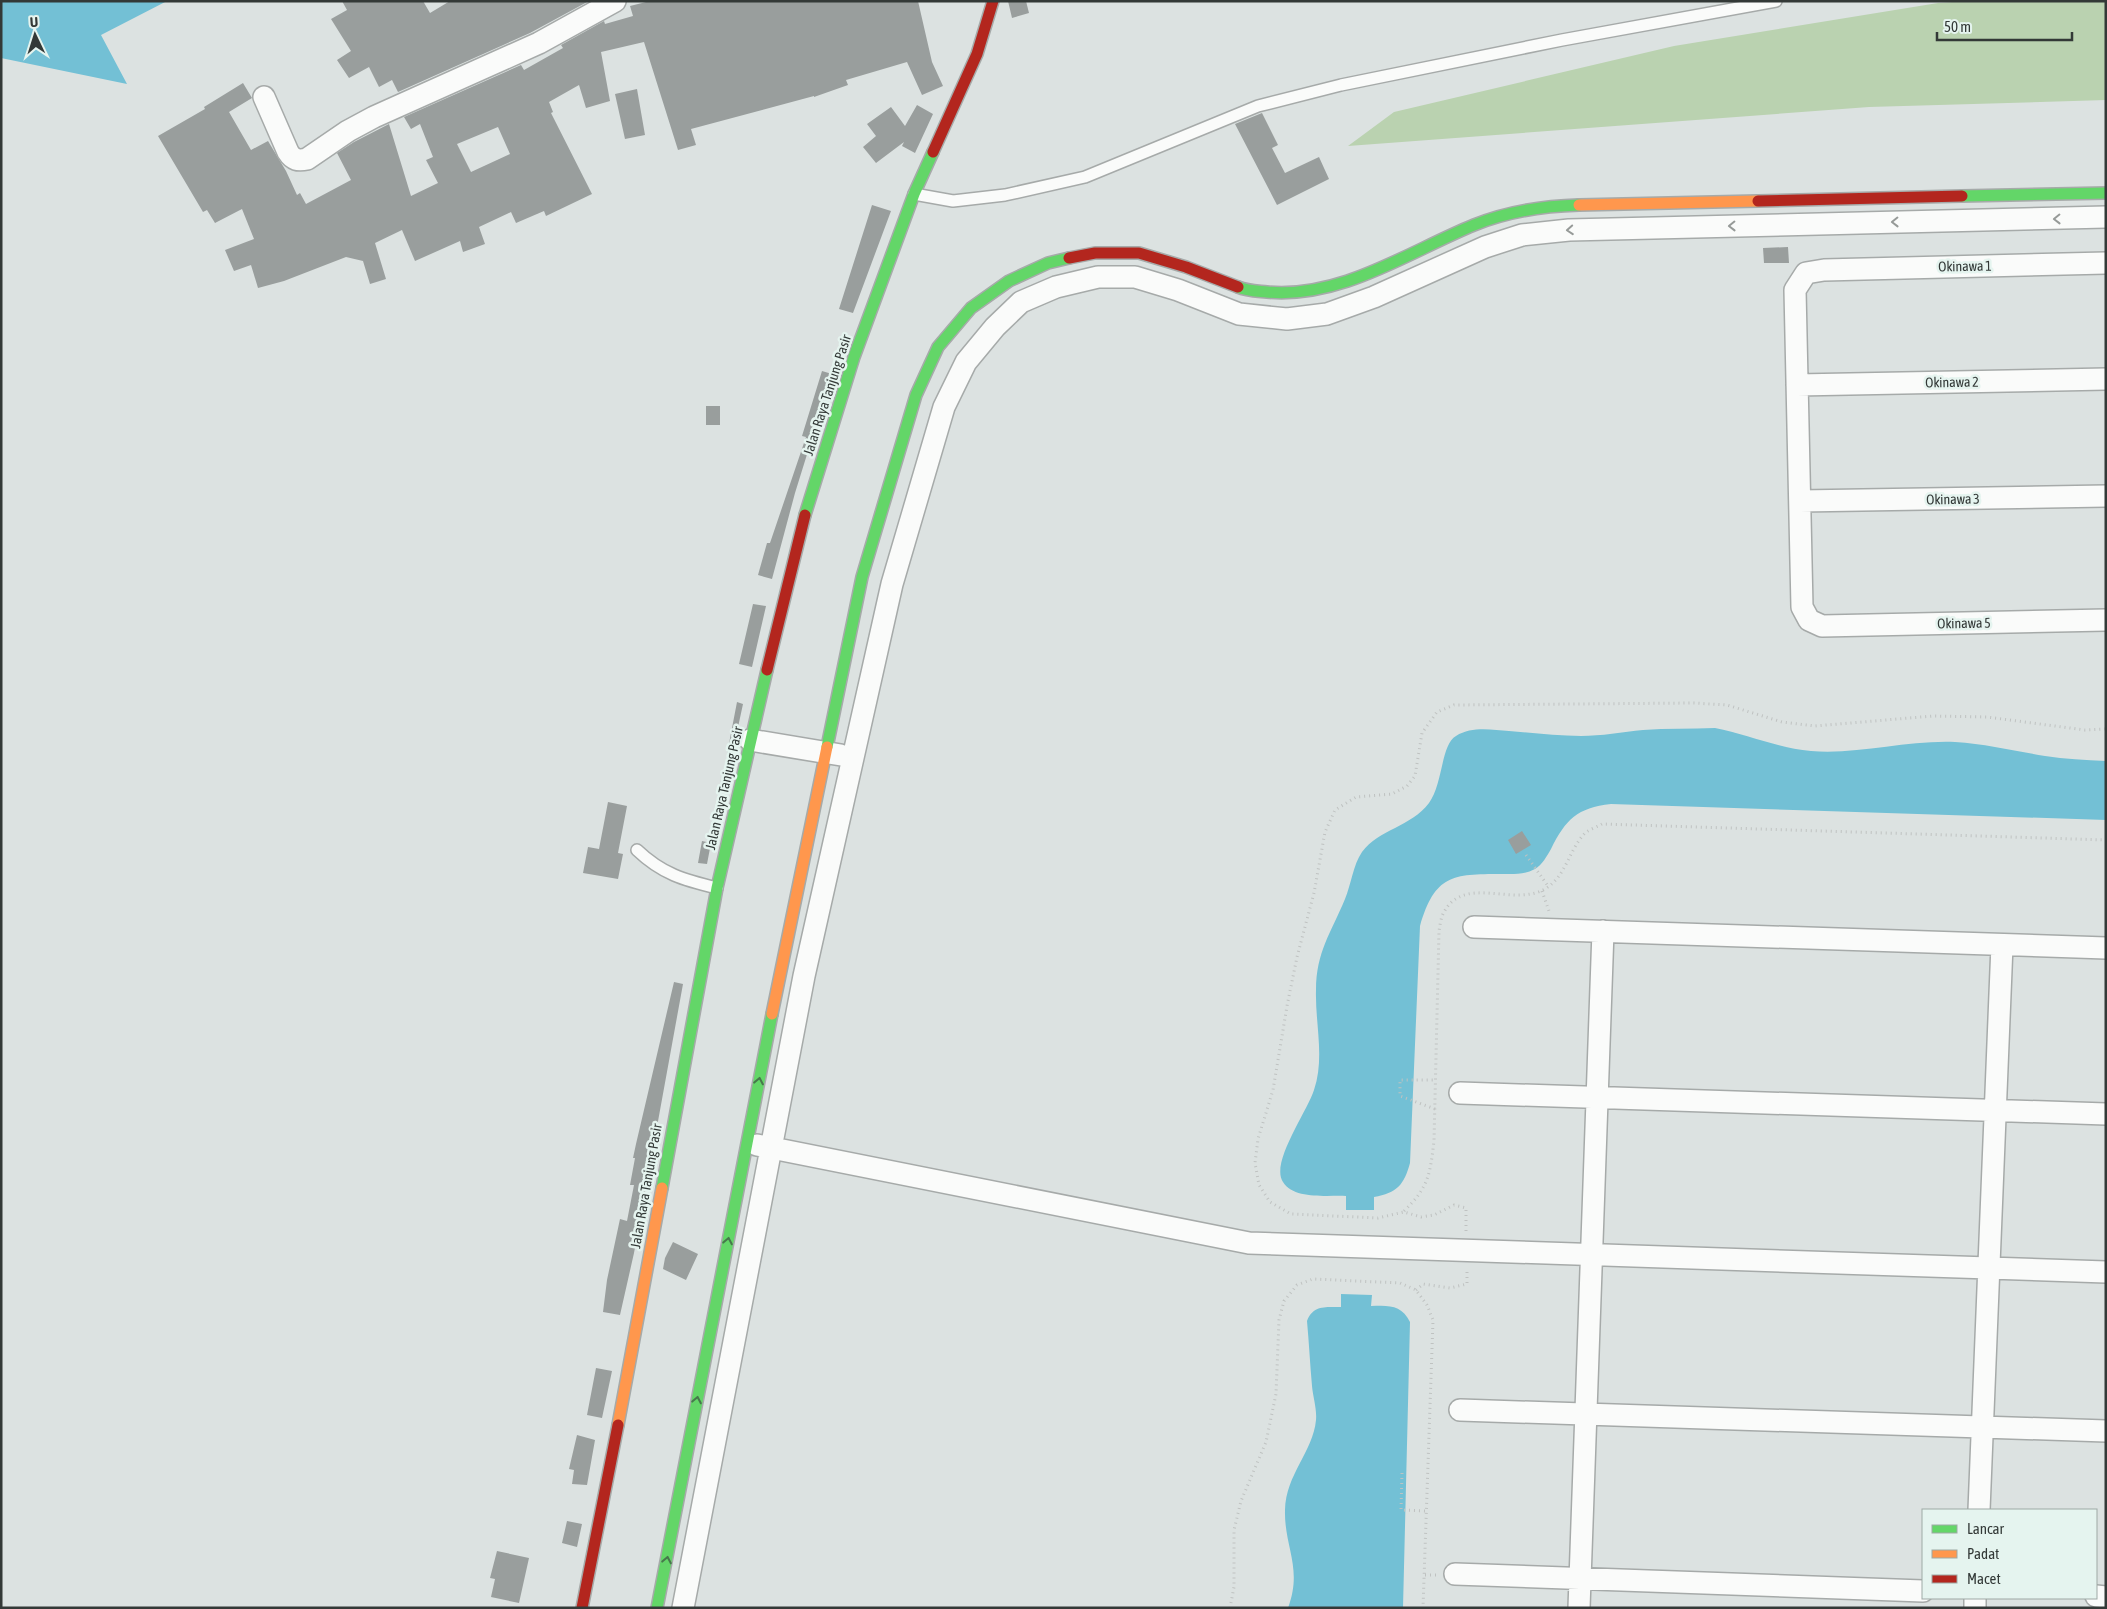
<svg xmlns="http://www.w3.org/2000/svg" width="2107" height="1609" font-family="'Asap Condensed',sans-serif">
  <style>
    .green { fill: #bad2b0 }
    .water { fill: #73c0d5 }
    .building { fill: #999e9d; fill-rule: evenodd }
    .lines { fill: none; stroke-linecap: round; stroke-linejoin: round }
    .lane-casing { stroke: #a6aaa9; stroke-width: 14 }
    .street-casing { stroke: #a6aaa9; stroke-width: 24 }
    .fast-casing { stroke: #a6aaa9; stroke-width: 14 }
    .slow-casing { stroke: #a6aaa9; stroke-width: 14 }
    .jam-casing { stroke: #a6aaa9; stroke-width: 14 }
    .path { stroke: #bfc2c1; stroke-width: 3; stroke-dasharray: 1 4; stroke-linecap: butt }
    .lane { stroke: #fafbfa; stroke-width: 11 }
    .street { stroke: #fafbfa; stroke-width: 21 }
    .fast { stroke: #63d668; stroke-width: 11 }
    .slow { stroke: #ff974d; stroke-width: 11 }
    .jam { stroke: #b3261e; stroke-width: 11 }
    .oneway { stroke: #969a98 }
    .oneway2 { stroke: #46784b }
    .labels { text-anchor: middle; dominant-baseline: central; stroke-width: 5; stroke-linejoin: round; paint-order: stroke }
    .street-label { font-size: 14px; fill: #333937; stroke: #e5f4ef }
  </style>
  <rect width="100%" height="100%" fill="#dce2e1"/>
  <!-- green -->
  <path class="green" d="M 1968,1 L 2106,1 L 2106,100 L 1869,107 L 1348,146 L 1394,112 L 1674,46 L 1938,3 Z"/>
  <!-- water -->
  <path class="water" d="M 1,1 L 167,1 L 101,35 L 127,84 L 1,58 Z
    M 1715,728 C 1747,734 1777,748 1811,751 C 1857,755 1907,740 1955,742 C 1986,744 2015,751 2045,756 C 2065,759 2085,760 2106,761 L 2106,820 L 1611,804 C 1577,808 1566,819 1551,849 C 1547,856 1542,865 1535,869 C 1524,875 1513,874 1501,874 C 1452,874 1435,875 1420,926 L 1410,1163 C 1404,1185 1397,1193 1374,1197 L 1374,1210 L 1346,1210 L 1346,1196 C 1328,1195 1294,1200 1283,1182 C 1270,1163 1307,1112 1314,1090 C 1325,1057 1315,1024 1316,990 C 1316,952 1331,933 1345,899 C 1351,885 1353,865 1362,852 C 1379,829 1411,827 1429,803 C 1443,784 1441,744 1456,736 C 1472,726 1492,730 1509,731 C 1533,733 1557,736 1581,736 C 1601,736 1623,732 1643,730 C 1667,728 1691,729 1715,728 Z
    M 1341,1294 L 1372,1295 L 1371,1306 C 1389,1305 1402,1305 1410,1322 L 1403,1608 L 1288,1608 C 1303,1568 1284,1547 1285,1510 C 1286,1474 1313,1452 1316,1420 C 1317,1409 1313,1397 1312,1386 C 1310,1364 1309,1343 1307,1321 C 1313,1305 1325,1307 1341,1307 Z"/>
  <!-- building -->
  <path class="building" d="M 342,1 L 423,1 L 430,13 L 450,1 L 589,1 L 530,33 L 398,92 L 392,80 L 379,87 L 369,67 L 349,78 L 337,60 L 351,51 L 331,19 L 347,10 Z
    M 650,1 L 918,1 L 932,62 L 943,86 L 922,95 L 907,62 L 846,80 L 848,85 L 814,97 L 814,96 L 691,129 L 696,145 L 678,150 L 644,42 L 601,52 L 610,101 L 586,108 L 579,85 L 549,102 L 553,112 L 551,113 L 592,194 L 546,216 L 544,211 L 516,223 L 511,212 L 479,227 L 485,244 L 463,252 L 460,241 L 415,261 L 402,230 L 375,243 L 386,279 L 370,284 L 363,261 L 346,257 L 284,281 L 258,288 L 251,265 L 234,271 L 225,250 L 254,239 L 242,209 L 215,223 L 207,210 L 203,212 L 158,136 L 205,109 L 204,107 L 243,83 L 252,98 L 229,112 L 251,150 L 268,141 L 286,171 L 297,195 L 300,193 L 306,204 L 351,180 L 337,153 L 354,142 L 389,124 L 411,196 L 438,183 L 426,160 L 433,157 L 420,124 L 411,129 L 404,117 L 521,65 L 524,70 L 563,48 L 561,45 L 604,21 L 605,24 L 633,16 L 630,6 ZM 498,127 L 510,154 L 471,172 L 457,144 Z
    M 1008,1 L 1026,1 L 1029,13 L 1012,18 Z
    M 637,89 L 645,135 L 625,139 L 615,94 Z
    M 917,105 L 933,114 L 915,153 L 902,146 L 904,142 L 876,163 L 863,147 L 876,136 L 867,124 L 891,107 L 905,126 Z
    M 1262,113 L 1278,145 L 1272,148 L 1285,173 L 1319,157 L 1329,179 L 1277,205 L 1235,124 Z
    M 872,205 L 891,211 L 853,313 L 839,309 Z
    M 1788,247 L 1789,263 L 1764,263 L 1763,248 Z
    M 822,371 L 832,374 L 795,493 L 772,579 L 758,575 L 767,543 L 770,543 L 806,437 L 802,436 Z
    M 706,406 L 720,406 L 720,425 L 706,425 Z
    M 753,604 L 766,606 L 752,667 L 739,664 Z
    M 737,702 L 743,704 L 732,755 L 727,754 Z
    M 608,802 L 627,806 L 618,853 L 623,854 L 618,879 L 583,873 L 588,847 L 599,849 Z
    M 1522,831 L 1531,845 L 1516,854 L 1508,840 Z
    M 702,841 L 711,843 L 707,864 L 698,863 Z
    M 674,982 L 683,984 L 634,1253 L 620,1315 L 603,1312 L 607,1280 L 620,1219 L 627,1221 L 634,1185 L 630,1185 L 635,1158 L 633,1158 L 636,1144 Z
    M 673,1242 L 698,1254 L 686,1280 L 663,1269 L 665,1258 Z
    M 596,1368 L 612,1371 L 602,1418 L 587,1415 Z
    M 577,1435 L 595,1440 L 587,1485 L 572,1484 L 574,1470 L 569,1469 Z
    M 567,1521 L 582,1524 L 577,1547 L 562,1543 Z
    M 497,1551 L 529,1558 L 519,1603 L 491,1597 L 495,1579 L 490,1578 Z"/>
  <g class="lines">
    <defs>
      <path id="lane" d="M 914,194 L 953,201 L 1005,195 L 1085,177 L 1258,106 L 1341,85 L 1562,40 L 1776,1
        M 637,850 C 662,874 684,880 717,888"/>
      <path id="street" d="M 264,97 L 288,152 C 293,160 298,161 307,159 L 348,131 L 374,117 L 539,43 L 615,1
        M 2106,263 L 1824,270 L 1806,273 L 1795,290 L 1802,607 L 1809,620 L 1822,626 L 2106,620
        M 1797,385 L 2106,379
        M 1800,501 L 2106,496
        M 750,740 L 841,755
        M 1474,927 L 2106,948
        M 1460,1093 L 2106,1114
        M 757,1145 L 1249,1243 L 2106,1272
        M 1460,1410 L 2106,1431
        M 1979,1510 L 2002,945
        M 1455,1574 L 1923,1591
        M 2096,1596 L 2106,1597
        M 683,1608 L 804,976 L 892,584 L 944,407 L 966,362 L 995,327 L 1021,302 L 1056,287 L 1098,277 L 1135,277 L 1178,290 L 1239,314 L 1287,319 L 1327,314 L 1374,297 L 1485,247 L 1522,235 L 1569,230 L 2106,217
        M 1579,1608 L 1603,931
        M 1975,1608 L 1975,1598"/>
      <path id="fast" d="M 1962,196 L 2106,193
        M 1238,287 C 1247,291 1257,291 1267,292 C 1341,299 1408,252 1474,225 C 1506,212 1544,206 1579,205
        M 805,515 L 854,357 L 914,194 L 933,152
        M 827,747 L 862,577 L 916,395 L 938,347 L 971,308 L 1009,281 L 1048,263 L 1069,258
        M 662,1188 L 717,888 L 767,670
        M 657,1608 L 772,1014"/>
      <path id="slow" d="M 1579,205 L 1758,201
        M 772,1014 L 827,747
        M 618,1425 L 662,1188"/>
      <path id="jam" d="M 933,152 L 977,54 L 993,1
        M 1758,201 L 1962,196
        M 1069,258 L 1095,253 L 1139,253 L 1186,267 L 1238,287
        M 767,670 L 805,515
        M 582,1608 L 618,1425"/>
    </defs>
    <!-- lane casing -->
    <use href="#lane" class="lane-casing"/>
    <!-- street casing -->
    <use href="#street" class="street-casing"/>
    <!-- fast casing -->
    <use href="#fast" class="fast-casing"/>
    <!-- slow casing -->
    <use href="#slow" class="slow-casing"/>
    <!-- jam casing -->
    <use href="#jam" class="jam-casing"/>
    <!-- path -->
    <path class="path" d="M 1526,855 L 1548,886
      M 1542,891 L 1549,911
      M 1435,1109 L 1400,1096 L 1400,1080 L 1436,1080
      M 1404,1211 C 1429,1187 1430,1174 1434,1141 L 1439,931 C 1440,925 1441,917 1444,912 C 1464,875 1512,906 1543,890 C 1566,878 1568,851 1585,833 C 1590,829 1597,827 1602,824 L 2106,840
      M 1466,1231 L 1466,1208 L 1454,1205 L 1434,1215 L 1421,1217 L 1404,1212 L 1378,1218 L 1291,1214 L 1270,1202 L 1259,1185 L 1255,1163 L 1258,1139 L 1273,1090 L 1287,1006 L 1297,957 L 1314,893 L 1325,832 L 1335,810 L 1356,797 L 1392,794 L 1407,786 L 1415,776 L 1422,733 L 1437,712 L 1454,705 L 1694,703 L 1727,705 L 1782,722 L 1815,726 L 1933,716 L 1987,717 L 2085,730 L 2106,729
      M 1416,1290 L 1423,1284 L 1450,1288 L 1467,1284 L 1467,1270
      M 1402,1473 L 1401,1510 L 1427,1511
      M 1425,1575 L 1436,1575
      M 1230,1608 L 1234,1587 L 1234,1530 L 1241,1501 L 1266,1442 L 1276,1394 L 1279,1320 L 1284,1301 L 1297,1285 L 1313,1279 L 1400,1283 L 1416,1290 L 1427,1305 L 1433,1320 L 1423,1608"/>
    <!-- lane -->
    <use href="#lane" class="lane"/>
    <!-- street -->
    <use href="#street" class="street"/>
    <!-- fast -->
    <use href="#fast" class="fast"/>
    <!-- slow -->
    <use href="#slow" class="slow"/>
    <!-- jam -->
    <use href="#jam" class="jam"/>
  </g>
  <!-- one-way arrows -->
  <defs><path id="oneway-chevron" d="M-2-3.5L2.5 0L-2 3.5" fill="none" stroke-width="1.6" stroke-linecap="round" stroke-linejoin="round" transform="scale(1.25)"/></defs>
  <g class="oneway">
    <use href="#oneway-chevron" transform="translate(2057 219) rotate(179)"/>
    <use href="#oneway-chevron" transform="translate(1895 222) rotate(179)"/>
    <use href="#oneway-chevron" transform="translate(1732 226) rotate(179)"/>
    <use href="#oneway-chevron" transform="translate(1570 230) rotate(176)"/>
  </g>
  <g class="oneway2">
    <use href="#oneway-chevron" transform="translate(759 1081) rotate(-79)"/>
    <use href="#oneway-chevron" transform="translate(728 1241) rotate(-79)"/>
    <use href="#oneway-chevron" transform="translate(697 1400) rotate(-79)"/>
    <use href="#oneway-chevron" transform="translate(667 1560) rotate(-79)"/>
  </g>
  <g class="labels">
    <!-- street labels -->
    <g class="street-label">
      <text transform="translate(1965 266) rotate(-1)">Okinawa 1</text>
      <text transform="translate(1952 382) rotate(-1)">Okinawa 2</text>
      <text transform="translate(827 395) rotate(-72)">Jalan Raya Tanjung Pasir</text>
      <text transform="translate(1953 499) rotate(-1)">Okinawa 3</text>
      <text transform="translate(1964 623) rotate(-1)">Okinawa 5</text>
      <text transform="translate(724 788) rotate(-77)">Jalan Raya Tanjung Pasir</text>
      <text transform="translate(646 1186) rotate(-80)">Jalan Raya Tanjung Pasir</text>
    </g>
  </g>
  <!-- border -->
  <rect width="2107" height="1609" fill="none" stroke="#333937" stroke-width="5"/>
  <!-- legend -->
  <rect x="1922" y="1509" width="175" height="90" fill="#e5f4ef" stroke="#9ea9a5"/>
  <rect x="1932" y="1525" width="25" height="8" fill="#63d668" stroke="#9ea9a5"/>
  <text x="1967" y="1534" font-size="15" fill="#333937">Lancar</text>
  <rect x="1932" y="1550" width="25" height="8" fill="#ff974d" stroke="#9ea9a5"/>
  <text x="1967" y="1559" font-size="15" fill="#333937">Padat</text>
  <rect x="1932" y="1575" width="25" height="8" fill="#b3261e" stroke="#9ea9a5"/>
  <text x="1967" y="1584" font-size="15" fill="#333937">Macet</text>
  <!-- north arrow -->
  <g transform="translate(35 35) rotate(356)" stroke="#e5f4ef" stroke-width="4" paint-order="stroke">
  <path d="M0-4L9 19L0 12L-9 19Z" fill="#333937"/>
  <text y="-8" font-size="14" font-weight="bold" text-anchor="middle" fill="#333937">U</text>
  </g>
  <!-- scale -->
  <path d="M1937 32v8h135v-8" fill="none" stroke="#333937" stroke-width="2.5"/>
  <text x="1944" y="32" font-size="15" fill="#333937" stroke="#e5f4ef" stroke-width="4" paint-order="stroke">50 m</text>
</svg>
